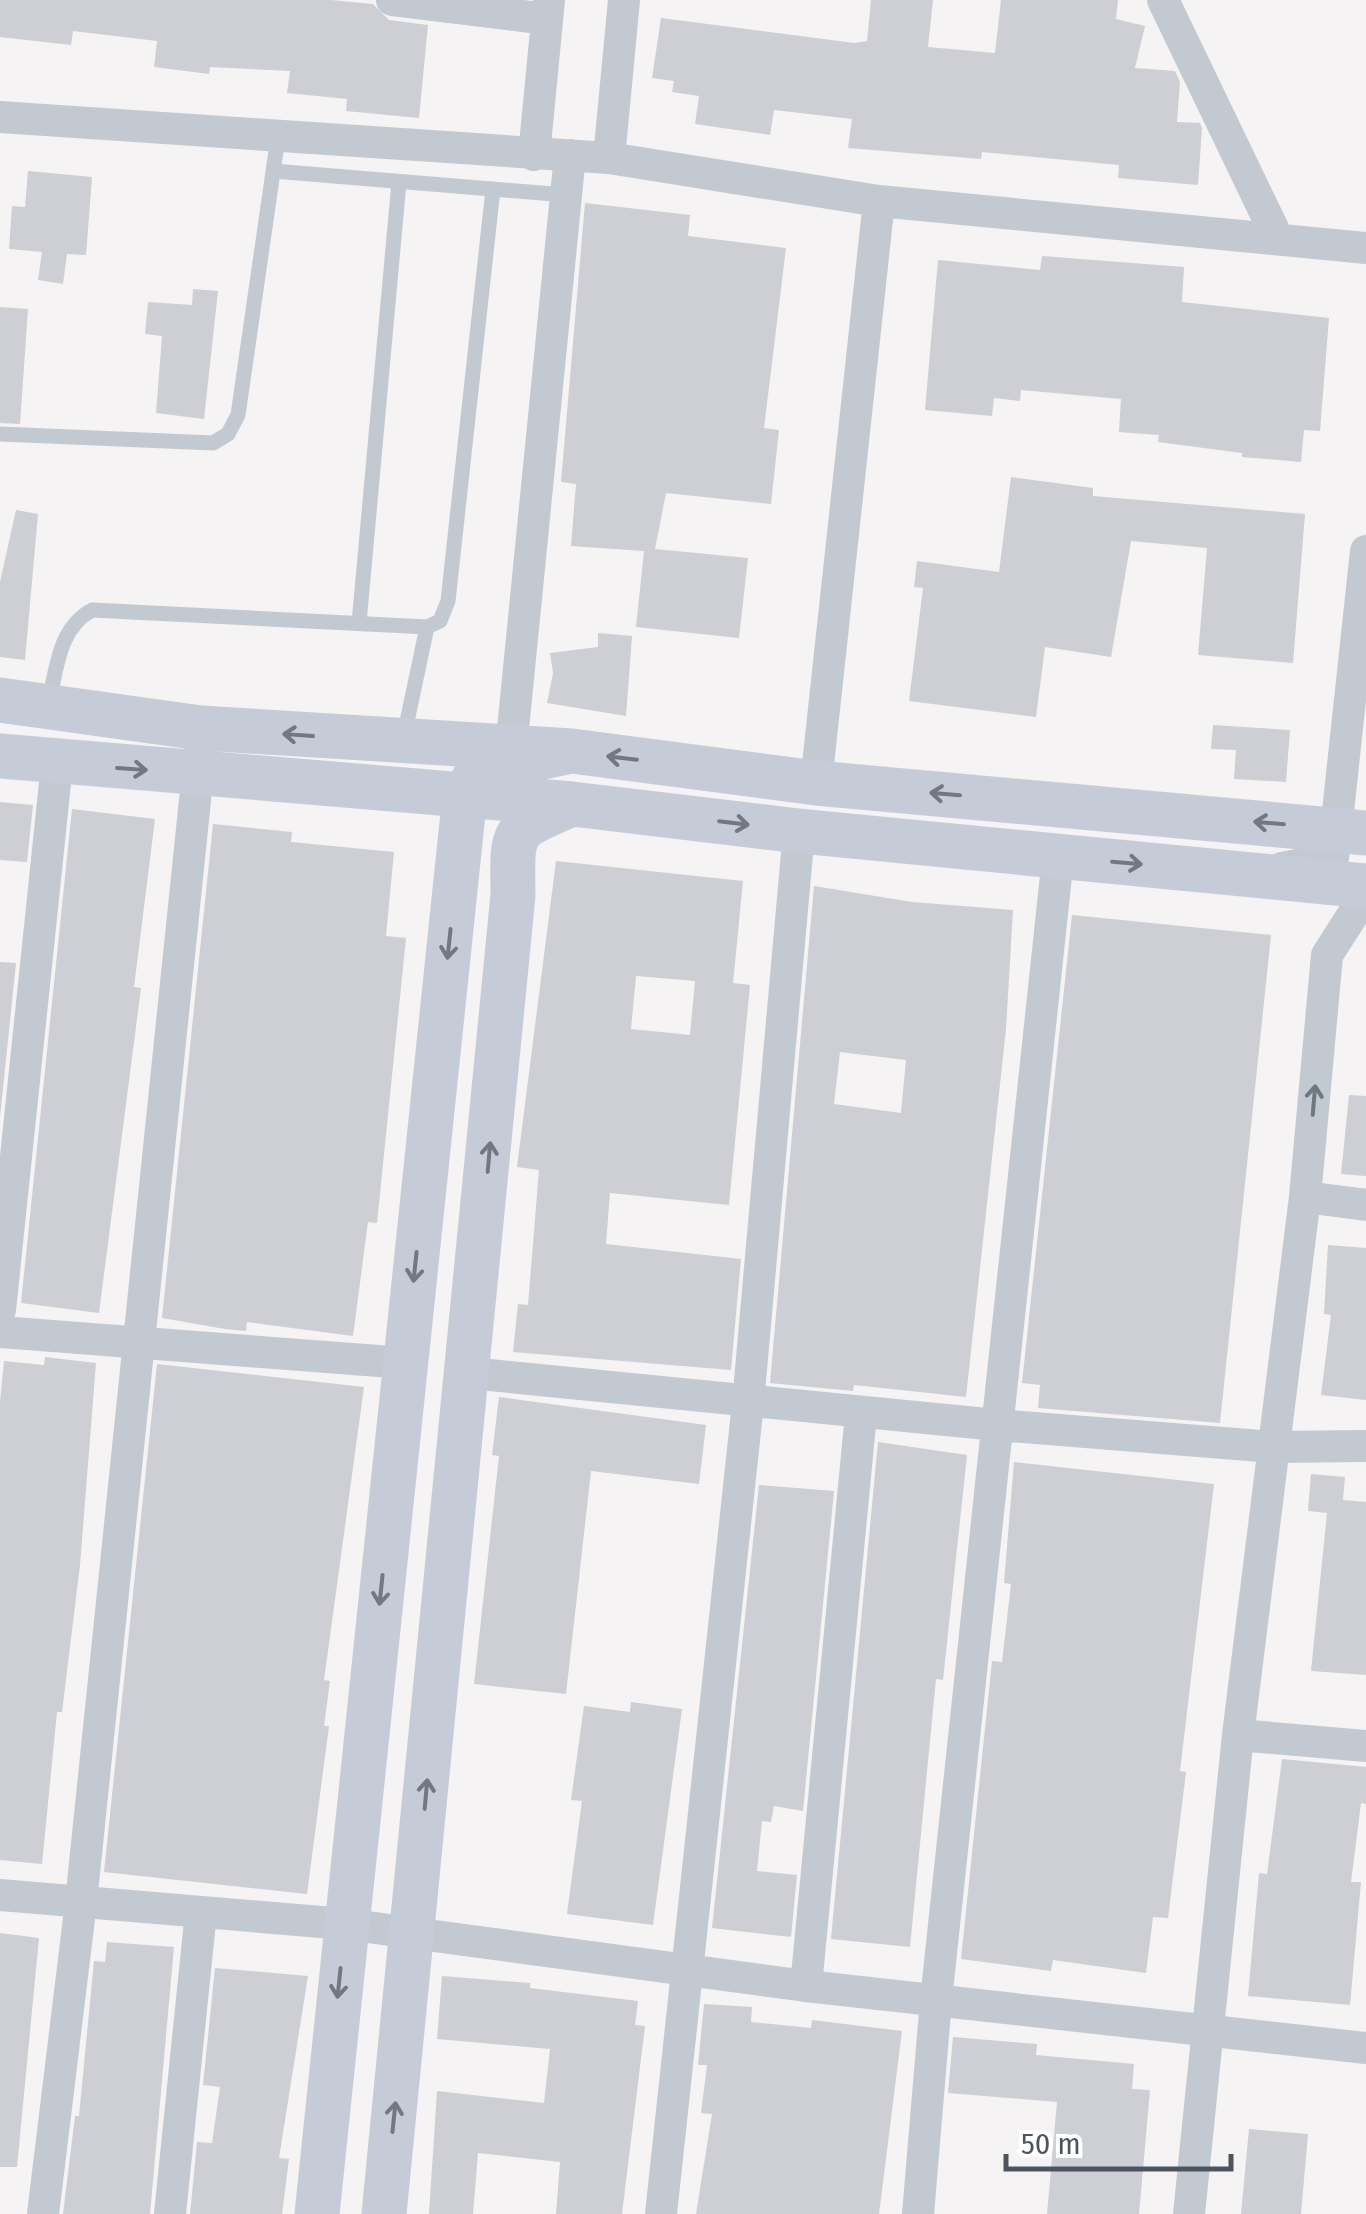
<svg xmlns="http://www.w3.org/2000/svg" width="1366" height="2214" font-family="'Fira Sans Condensed',sans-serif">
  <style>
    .building { fill: #cdcfd4; fill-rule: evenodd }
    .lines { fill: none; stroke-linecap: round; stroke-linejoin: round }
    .lane { stroke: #c2c9d0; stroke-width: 15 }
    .street { stroke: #c2c9d0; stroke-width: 32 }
    .secondary { stroke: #c6ccd7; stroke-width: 45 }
    .oneway { stroke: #717883 }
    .oneway2 { stroke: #6f7781 }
  </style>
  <rect width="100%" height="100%" fill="#f5f3f3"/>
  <!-- building -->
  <path class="building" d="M 0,0 L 331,0 L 373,4 L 389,20 L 428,25 L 419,118 L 346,111 L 347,99 L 287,93 L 290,71 L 210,67 L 209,74 L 154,67 L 157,41 L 73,31 L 71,45 L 0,37 Z
    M 871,0 L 933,0 L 928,47 L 995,53 L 1001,0 L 1118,0 L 1116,19 L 1145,26 L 1135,68 L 1175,71 L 1180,82 L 1177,122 L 1200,123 L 1202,128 L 1198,185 L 1118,178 L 1119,165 L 982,152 L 981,159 L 848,148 L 852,119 L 774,110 L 770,135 L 695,124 L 699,96 L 672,92 L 674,81 L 652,78 L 661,18 L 854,43 L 867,41 Z
    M 28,171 L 92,177 L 86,255 L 67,254 L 63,284 L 38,280 L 42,252 L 9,249 L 12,206 L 25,207 Z
    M 585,203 L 690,215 L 688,236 L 786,248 L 764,428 L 779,430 L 771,504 L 666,493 L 655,549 L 748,558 L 739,638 L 636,627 L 644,551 L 571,546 L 576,484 L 561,482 Z
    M 1042,256 L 1184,267 L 1182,302 L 1329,318 L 1320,431 L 1304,430 L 1301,462 L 1242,457 L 1242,453 L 1158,442 L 1159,435 L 1119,432 L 1121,399 L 1021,390 L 1020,401 L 994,398 L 992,416 L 925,410 L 938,260 L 1040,270 Z
    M 193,289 L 218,291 L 204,419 L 156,413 L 162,336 L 145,334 L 148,302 L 192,305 Z
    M 0,307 L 28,309 L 20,424 L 0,423 Z
    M 1011,477 L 1093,488 L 1093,496 L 1305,514 L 1293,663 L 1198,655 L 1207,548 L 1131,541 L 1111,657 L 1045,647 L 1036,717 L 909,701 L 923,588 L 914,587 L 917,561 L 999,572 Z
    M 16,510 L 38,514 L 25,660 L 0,657 L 0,582 Z
    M 598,633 L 632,636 L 626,716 L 547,703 L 553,673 L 550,653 L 598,647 Z
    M 1213,725 L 1290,730 L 1286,782 L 1234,779 L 1236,750 L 1211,749 Z
    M 0,802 L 33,805 L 27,862 L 0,860 Z
    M 72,809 L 155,819 L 134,987 L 141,988 L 99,1313 L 21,1303 Z
    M 213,824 L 292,832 L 291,842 L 394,852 L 386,936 L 406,938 L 377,1223 L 368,1222 L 353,1336 L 247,1322 L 246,1331 L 225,1329 L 162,1318 Z
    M 556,861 L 743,881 L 733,983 L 750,985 L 729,1205 L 610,1193 L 606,1244 L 741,1259 L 731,1370 L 513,1352 L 518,1304 L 528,1305 L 539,1170 L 517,1167 ZM 636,976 L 695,981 L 690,1035 L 631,1029 Z
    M 814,886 L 912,902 L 1013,910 L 1006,1029 L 966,1397 L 854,1385 L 853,1391 L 770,1383 ZM 840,1052 L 906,1060 L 901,1113 L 834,1104 Z
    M 1072,915 L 1271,935 L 1220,1423 L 1038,1408 L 1040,1385 L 1022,1383 Z
    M 0,962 L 16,963 L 0,1117 Z
    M 1349,1095 L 1366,1096 L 1366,1176 L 1341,1174 Z
    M 1328,1245 L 1366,1248 L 1366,1400 L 1321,1395 L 1331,1315 L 1324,1314 Z
    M 45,1357 L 96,1363 L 80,1565 L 62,1712 L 57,1712 L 42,1864 L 0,1860 L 0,1402 L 4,1361 L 44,1365 Z
    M 157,1364 L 364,1387 L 324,1680 L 330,1681 L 324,1726 L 329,1726 L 307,1894 L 104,1872 Z
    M 499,1397 L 706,1425 L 699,1484 L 591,1471 L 566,1694 L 474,1684 L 499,1456 L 492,1455 Z
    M 878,1442 L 967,1455 L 943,1680 L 936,1679 L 910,1947 L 831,1939 Z
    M 1014,1462 L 1214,1484 L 1180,1771 L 1186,1772 L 1168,1918 L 1153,1917 L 1146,1973 L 1053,1960 L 1051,1971 L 961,1959 L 992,1661 L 1002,1662 L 1011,1584 L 1004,1583 Z
    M 1311,1474 L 1345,1477 L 1343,1500 L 1366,1502 L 1366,1675 L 1311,1671 L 1327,1513 L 1308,1511 Z
    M 759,1485 L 834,1491 L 803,1811 L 774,1806 L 771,1822 L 762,1821 L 757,1871 L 797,1875 L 791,1937 L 712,1928 Z
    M 631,1702 L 682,1709 L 653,1925 L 567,1914 L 582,1801 L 571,1800 L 584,1706 L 630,1712 Z
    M 1282,1759 L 1366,1767 L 1366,1804 L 1361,1803 L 1351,1882 L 1361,1882 L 1350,2005 L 1248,1996 L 1259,1873 L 1267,1874 Z
    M 0,1933 L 39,1938 L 17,2167 L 0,2167 Z
    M 107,1942 L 174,1947 L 150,2214 L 63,2214 L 75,2116 L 79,2116 L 94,1961 L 105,1962 Z
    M 215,1968 L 308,1976 L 279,2158 L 289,2159 L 282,2214 L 190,2214 L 197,2142 L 212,2143 L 220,2087 L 203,2085 Z
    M 442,1976 L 530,1983 L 530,1988 L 638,2001 L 635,2025 L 645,2026 L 622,2214 L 556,2214 L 560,2162 L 478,2153 L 473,2214 L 429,2214 L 437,2091 L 544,2103 L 550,2049 L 437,2039 Z
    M 704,2004 L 752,2007 L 751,2022 L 811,2028 L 812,2020 L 902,2031 L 879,2214 L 696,2214 L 712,2114 L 701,2113 L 707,2065 L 698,2065 Z
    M 953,2037 L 1037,2044 L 1036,2055 L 1134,2064 L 1132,2089 L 1150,2090 L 1139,2214 L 1047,2214 L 1057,2102 L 948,2093 Z
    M 1249,2129 L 1308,2134 L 1301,2214 L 1241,2214 Z"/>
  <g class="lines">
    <!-- lane -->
    <path class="lane" d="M 273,171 L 566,195
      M 0,434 L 213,443 L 228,434 L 238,415 L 278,137
      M 359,623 L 399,182
      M 49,701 C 57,667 59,628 92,610 L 427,627 L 440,621 L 448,601 L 493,189
      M 404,736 L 427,627"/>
    <!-- street -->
    <path class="street" d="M 392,0 L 547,19
      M 1163,0 L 1278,239
      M 0,117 L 609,158 L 879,201 L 1366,248
      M 534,155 L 549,0
      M 609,158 L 624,0
      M 511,749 L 570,155
      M 816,783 L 879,201
      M 1282,868 L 1333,858 L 1366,551
      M 1305,1197 L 1366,1205
      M 0,1310 L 57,764
      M 0,1332 L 405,1363
      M 469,1373 L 997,1425 L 1274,1447 L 1366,1446
      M 1238,1735 L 1366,1746
      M 0,1895 L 345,1924 L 806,1986 L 1366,2048
      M 806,1986 L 861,1414
      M 43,2214 L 81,1902 L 200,752
      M 170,2214 L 201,1912
      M 661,2214 L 748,1403 L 799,831
      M 918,2214 L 936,2000 L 1058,857
      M 1189,2214 L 1238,1735 L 1305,1197 L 1327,955 L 1366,894"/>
    <!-- secondary -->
    <path class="secondary" d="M 0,700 L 201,728 L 572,751 L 816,783 L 1366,833
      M 0,756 L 572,804 L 799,831 L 1366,886
      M 317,2214 L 465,794 L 479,770 L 572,751
      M 384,2214 L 513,895 C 512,827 510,831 572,804"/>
  </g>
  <!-- one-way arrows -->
  <defs><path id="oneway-shaft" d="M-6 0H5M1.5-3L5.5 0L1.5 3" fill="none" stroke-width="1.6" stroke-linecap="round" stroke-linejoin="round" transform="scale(2.5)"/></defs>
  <g class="oneway">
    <use href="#oneway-shaft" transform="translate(298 735) rotate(-176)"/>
    <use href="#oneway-shaft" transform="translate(622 758) rotate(-173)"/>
    <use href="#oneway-shaft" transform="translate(132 769) rotate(4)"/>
    <use href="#oneway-shaft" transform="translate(945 794) rotate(-175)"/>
    <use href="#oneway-shaft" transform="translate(734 823) rotate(7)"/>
    <use href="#oneway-shaft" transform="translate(1269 823) rotate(-175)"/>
    <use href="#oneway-shaft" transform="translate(1127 863) rotate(5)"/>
    <use href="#oneway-shaft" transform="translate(449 944) rotate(96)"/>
    <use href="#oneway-shaft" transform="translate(489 1157) rotate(-85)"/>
    <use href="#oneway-shaft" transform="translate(415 1267) rotate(96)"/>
    <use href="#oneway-shaft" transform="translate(381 1590) rotate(96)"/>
    <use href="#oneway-shaft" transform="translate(426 1794) rotate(-85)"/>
    <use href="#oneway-shaft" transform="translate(339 1983) rotate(96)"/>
    <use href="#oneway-shaft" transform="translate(394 2117) rotate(-84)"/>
  </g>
  <use class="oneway2" href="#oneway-shaft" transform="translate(1314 1100) rotate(-85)"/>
  <!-- scale -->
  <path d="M1006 2154v15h225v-15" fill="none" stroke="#4c545f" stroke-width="5"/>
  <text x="1021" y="2154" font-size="30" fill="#4c545f" stroke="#ffffff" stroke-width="8" paint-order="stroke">50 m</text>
</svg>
